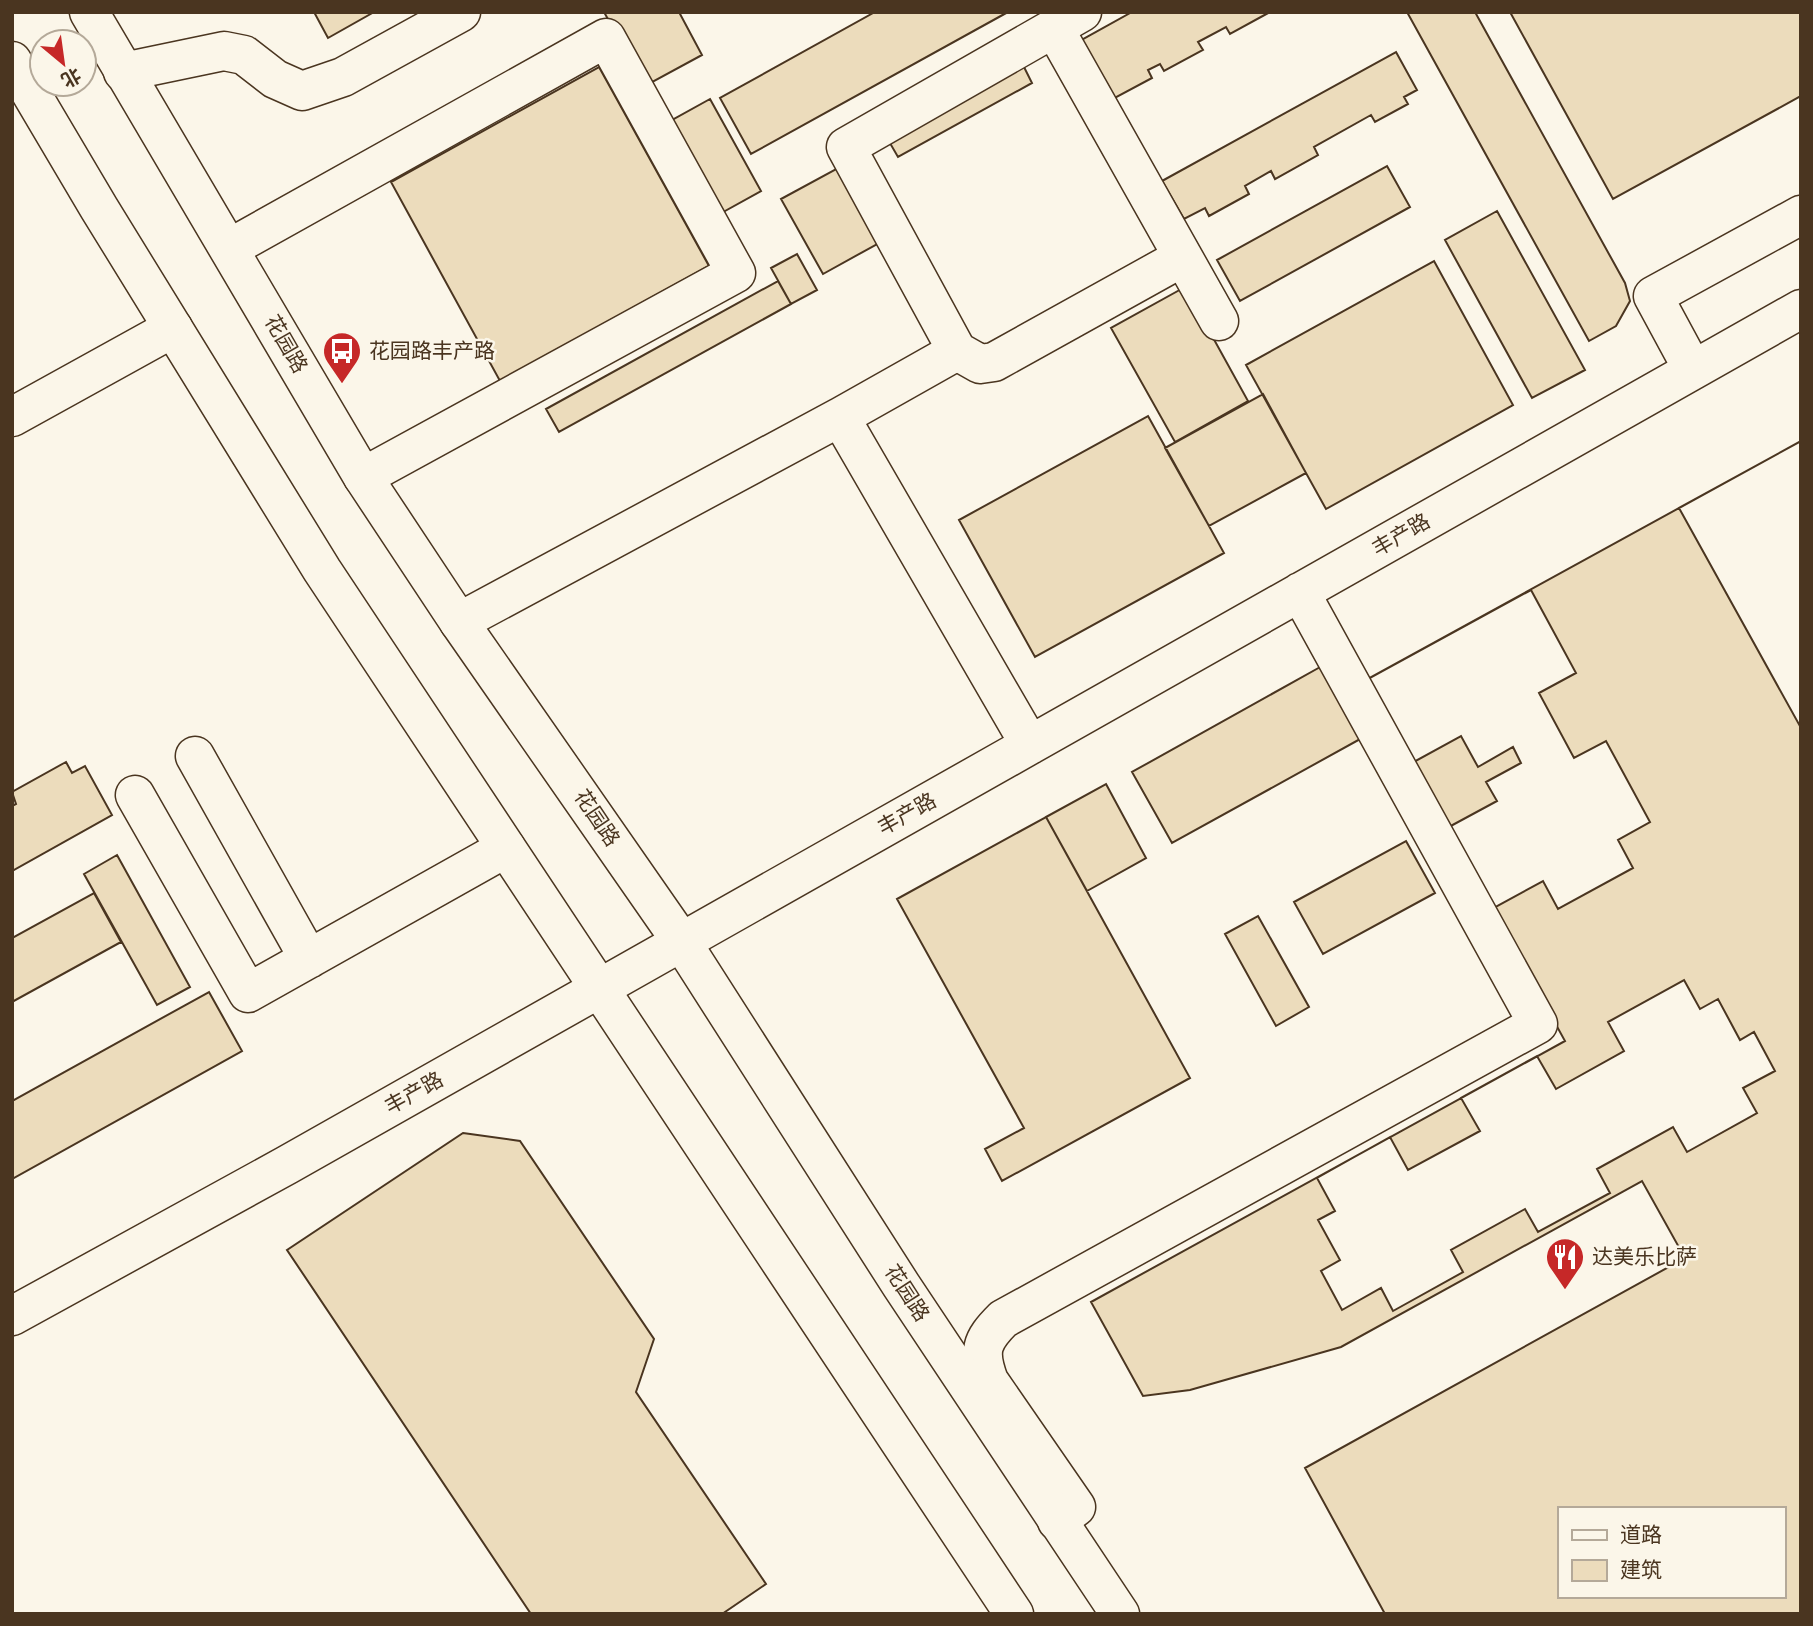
<svg xmlns="http://www.w3.org/2000/svg" width="1813" height="1626" font-family="Roboto,'Noto Sans SC',sans-serif">
  <style>
    .building { fill: #ecdcbc; stroke: #4a3520; stroke-width: 2; fill-rule: evenodd }
    .lines { fill: none; stroke-linecap: round; stroke-linejoin: round }
    .minor-casing { stroke: #4a3520; stroke-width: 41 }
    .major-casing { stroke: #4a3520; stroke-width: 41 }
    .minor { stroke: #fbf6e9; stroke-width: 38 }
    .major { stroke: #fbf6e9; stroke-width: 38 }
    .labels { text-anchor: middle; dominant-baseline: central; stroke-width: 5; stroke-linejoin: round; paint-order: stroke }
    .street-label { font-size: 21px; fill: #4a3520; stroke: #fbf6e9 }
    .poi-label { font-size: 21px; fill: #4a3520; stroke: #fbf6e9; text-anchor: start }
  </style>
  <rect width="100%" height="100%" fill="#fbf6e9"/>
  <!-- building -->
  <path class="building" d="M 314,12 L 374,12 L 328,38 Z
    M 604,12 L 679,12 L 702,55 L 645,86 Z
    M 875,12 L 1008,12 L 751,154 L 720,98 Z
    M 1132,12 L 1270,12 L 1230,34 L 1226,27 L 1198,42 L 1203,50 L 1164,71 L 1160,64 L 1148,70 L 1152,78 L 1111,100 L 1078,42 Z
    M 1407,12 L 1475,12 L 1625,283 L 1630,301 L 1616,326 L 1589,341 Z
    M 1510,12 L 1801,12 L 1801,96 L 1613,199 Z
    M 1396,52 L 1417,90 L 1404,97 L 1408,104 L 1375,122 L 1371,115 L 1314,147 L 1318,155 L 1275,179 L 1271,171 L 1245,186 L 1249,194 L 1209,216 L 1205,208 L 1184,219 L 1162,181 Z
    M 1022,63 L 1032,83 L 898,157 L 887,138 Z
    M 599,67 L 709,266 L 500,381 L 391,182 Z
    M 710,99 L 761,191 L 716,216 L 665,124 Z
    M 1387,166 L 1410,207 L 1240,301 L 1217,260 Z
    M 838,168 L 879,243 L 823,274 L 781,199 Z
    M 1497,211 L 1585,370 L 1532,398 L 1445,240 Z
    M 797,254 L 817,290 L 791,304 L 771,268 Z
    M 1434,261 L 1513,405 L 1326,509 L 1246,365 Z
    M 778,281 L 791,304 L 559,432 L 546,409 Z
    M 1185,287 L 1248,401 L 1175,442 L 1111,328 Z
    M 1263,394 L 1306,473 L 1209,526 L 1165,448 Z
    M 1148,416 L 1224,553 L 1035,657 L 959,520 Z
    M 1801,441 L 1801,1614 L 1385,1614 L 1305,1468 L 1685,1258 L 1642,1181 L 1341,1347 L 1190,1390 L 1143,1396 L 1091,1302 L 1565,1041 L 1366,680 ZM 1559,1509 L 1783,1509 L 1783,1596 L 1559,1596 Z
    M 1801,441 L 1801,728 L 1679,508 Z
    M 1531,590 L 1576,673 L 1539,693 L 1574,758 L 1606,741 L 1650,822 L 1618,840 L 1633,868 L 1558,909 L 1543,881 L 1492,909 L 1447,828 L 1497,801 L 1486,782 L 1521,763 L 1513,747 L 1478,767 L 1461,736 L 1412,763 L 1366,680 Z
    M 1322,666 L 1362,738 L 1172,843 L 1132,772 Z
    M 66,762 L 72,773 L 85,766 L 112,815 L 12,871 L 12,806 L 16,804 L 12,792 Z
    M 1106,784 L 1146,858 L 1087,891 L 1046,817 Z
    M 1046,817 L 1190,1078 L 1002,1181 L 985,1149 L 1024,1128 L 897,899 Z
    M 1406,841 L 1435,893 L 1323,954 L 1294,902 Z
    M 117,855 L 190,987 L 157,1005 L 84,874 Z
    M 94,893 L 121,942 L 12,1002 L 12,938 Z
    M 1258,916 L 1309,1007 L 1276,1026 L 1225,934 Z
    M 1684,980 L 1700,1009 L 1718,999 L 1740,1040 L 1754,1032 L 1775,1071 L 1743,1088 L 1757,1113 L 1687,1152 L 1673,1127 L 1597,1169 L 1610,1193 L 1538,1232 L 1525,1209 L 1451,1250 L 1463,1272 L 1393,1311 L 1381,1288 L 1342,1310 L 1321,1271 L 1340,1260 L 1318,1220 L 1335,1211 L 1317,1178 L 1390,1137 L 1408,1170 L 1480,1131 L 1461,1098 L 1537,1056 L 1556,1089 L 1624,1051 L 1608,1022 Z
    M 209,992 L 242,1051 L 12,1179 L 12,1101 Z
    M 463,1133 L 520,1141 L 654,1339 L 636,1392 L 766,1584 L 722,1614 L 531,1614 L 287,1250 Z"/>
  <g class="lines">
    <defs>
      <path id="minor" d="M 1054,28 L 1219,321
        M 123,72 L 224,51 L 244,55 L 275,79 L 302,91 L 343,77 L 461,12
        M 230,248 L 606,38 L 736,273 L 363,477
        M 957,351 L 980,364 L 994,362 L 1183,257
        M 1693,370 L 1653,296 L 1801,215
        M 12,417 L 173,328
        M 840,417 L 957,351 L 846,147 L 1082,12
        M 459,622 L 840,417 L 1030,745
        M 195,756 L 309,959
        M 135,795 L 248,993 L 506,848
        M 12,1316 L 287,1165 L 1801,309
        M 1057,1521 L 1076,1507 L 989,1381 C 978,1351 981,1341 1003,1319 L 1538,1024 L 1300,592"/>
      <path id="major" d="M 89,12 L 363,477 L 459,622 L 681,941 L 901,1285 L 1120,1614
        M 12,61 L 99,208 L 322,570 L 1014,1614"/>
    </defs>
    <!-- minor casing -->
    <use href="#minor" class="minor-casing"/>
    <!-- major casing -->
    <use href="#major" class="major-casing"/>
    <!-- minor -->
    <use href="#minor" class="minor"/>
    <!-- major -->
    <use href="#major" class="major"/>
  </g>
  <!-- icons -->
  <defs>
    <symbol id="bus-pin" viewBox="-11 -11 22 30"><path d="M0 17L-7.5 6A9.5 9.5 0 1 1 7.5 6Z" fill="#c62828" stroke="#fbf6e9"/><path d="M-5-6H5V4H4V6H2V4H-2V6H-4V4H-5ZM-3.5-4V0h7V-4ZM-3.5 1.2v1.5H-2V1.2ZM2 1.2v1.5H3.5V1.2Z" fill="#fff"/></symbol>
    <symbol id="restaurant-pin" viewBox="-11 -11 22 30"><path d="M0 17L-7.5 6A9.5 9.5 0 1 1 7.5 6Z" fill="#c62828" stroke="#fbf6e9"/><path d="M-5-6h1v4h1v-4h1v4h1v-4h1v5L-1.5 .5V6h-2V.5L-5-1ZM5-6V6H3V1.5H1.5Q1.5-4 5-6Z" fill="#fff"/></symbol>
  </defs>
  <g fill-rule="evenodd">
    <use href="#bus-pin" x="320" y="329" width="44" height="60"/>
    <use href="#restaurant-pin" x="1543" y="1235" width="44" height="60"/>
  </g>
  <g class="labels">
    <!-- street labels -->
    <g class="street-label">
      <text transform="translate(286 344) rotate(60)">花园路</text>
      <text transform="translate(1401 535) rotate(-30)">丰产路</text>
      <text transform="translate(907 814) rotate(-29)">丰产路</text>
      <text transform="translate(597 818) rotate(56)">花园路</text>
      <text transform="translate(414 1093) rotate(-29)">丰产路</text>
      <text transform="translate(907 1293) rotate(57)">花园路</text>
    </g>
    <!-- poi labels -->
    <g class="poi-label">
      <text x="369" y="351">花园路丰产路</text>
      <text x="1592" y="1257">达美乐比萨</text>
    </g>
  </g>
  <!-- border -->
  <rect width="1813" height="1626" fill="none" stroke="#4a3520" stroke-width="28"/>
  <!-- legend -->
  <rect x="1558" y="1507" width="228" height="91" fill="#fbf6e9" stroke="#b4a999" stroke-width="2"/>
  <rect x="1572" y="1530" width="35" height="10" fill="#fbf6e9" stroke="#b4a999" stroke-width="2"/>
  <text x="1620" y="1542" font-size="21" fill="#4a3520">道路</text>
  <rect x="1572" y="1560" width="35" height="21" fill="#ecdcbc" stroke="#b4a999" stroke-width="2"/>
  <text x="1620" y="1577" font-size="21" fill="#4a3520">建筑</text>
  <!-- north arrow -->
  <g transform="translate(63 63) rotate(151)"><circle r="33" fill="#fbf6e9" stroke="#b4a999" stroke-width="2"/>
  <path d="M0-5L12 26L0 18L-12 26Z" fill="#c62828"/>
  <text y="-10" font-size="19" font-weight="bold" text-anchor="middle" fill="#4a3520">北</text>
  </g>
</svg>
